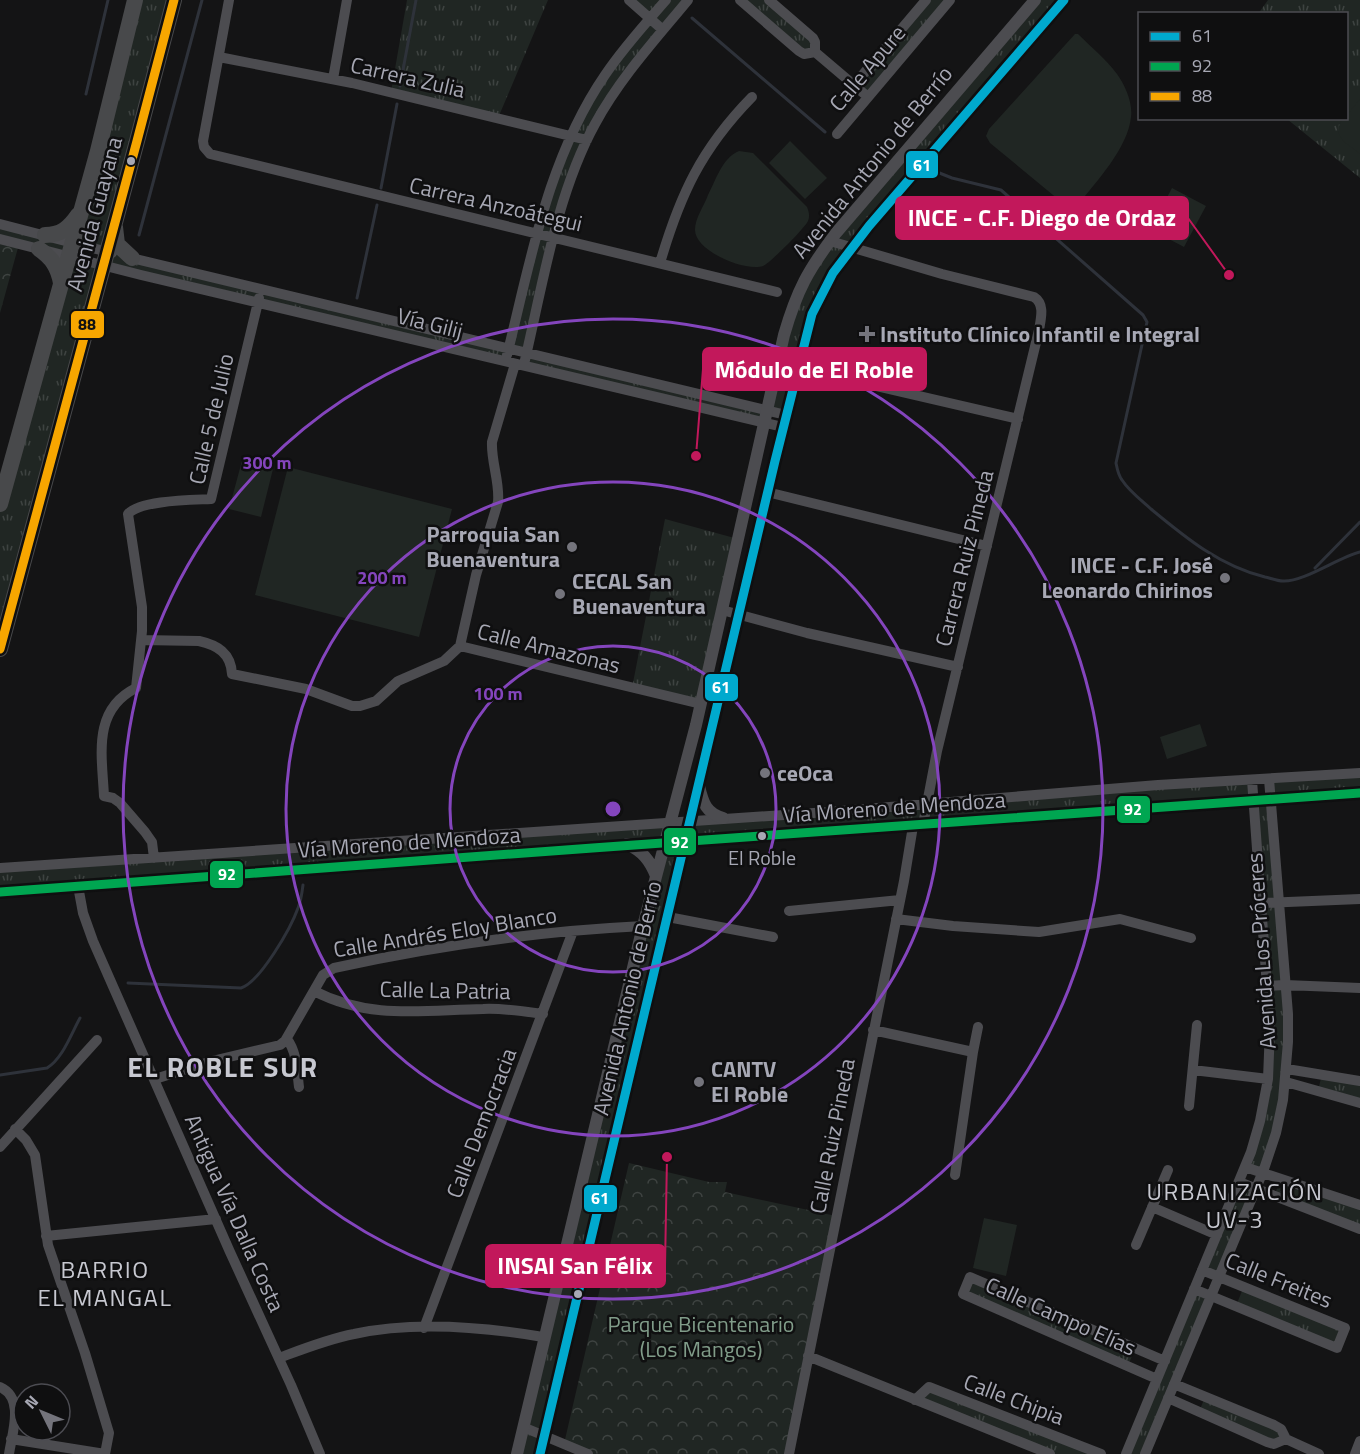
<svg xmlns="http://www.w3.org/2000/svg" width="1360" height="1454" font-family="'Titillium Web',sans-serif">
  <style>
    .grass { fill: url(#grass-tufts); fill-rule: evenodd }
    .forest { fill: url(#forest-crowns) }
    .garden { fill: #202623 }
    .lines { fill: none; stroke-linecap: round; stroke-linejoin: round }
    .stream { stroke: #2e323a; stroke-width: 3 }
    .minor { stroke: #4c4c50; stroke-width: 10 }
    .tertiary { stroke: #4c4c50; stroke-width: 12 }
    .trunk { stroke: #48494b; stroke-width: 16 }
    .bus-1-casing { stroke: #0f0f10; stroke-width: 14 }
    .bus-2-casing { stroke: #0f0f10; stroke-width: 14 }
    .bus-3-casing { stroke: #0f0f10; stroke-width: 14 }
    .bus-1 { stroke: #00a9ce; stroke-width: 9 }
    .bus-2 { stroke: #00a651; stroke-width: 9 }
    .bus-3 { stroke: #f7a600; stroke-width: 9 }
    .ring { fill: none; stroke: #8445bd; stroke-width: 3 }
    .bus-dot { fill: #a7a8b4; stroke: #0f0f10; stroke-width: 2 }
    .poi-dot { fill: #74747c; stroke: #0f0f10; stroke-width: 2 }
    .labels { text-anchor: middle; dominant-baseline: central; stroke-width: 5; stroke-linejoin: round; paint-order: stroke }
    .bus-label { font-size: 20px; fill: #a7a8b4; stroke: #0f0f10 }
    .street-label { font-size: 22px; fill: #a7a8b4; stroke: #0f0f10 }
    .poi-label { font-size: 22px; font-weight: bold; fill: #a7a8b4; stroke: #0f0f10; text-anchor: start }
    .park-label { font-size: 22px; fill: #809c89; stroke: #0f0f10 }
    .neighbourhood-label { font-size: 24px; letter-spacing: 1.5px; fill: #c7c8d0; stroke: #0f0f10 }
    .district-label { font-size: 28px; font-weight: bold; letter-spacing: 1.5px; fill: #c7c8d0; stroke: #0f0f10 }
    .centre { fill: #8445bd; stroke: #0f0f10; stroke-width: 3 }
    .ring-label { font-size: 18px; text-anchor: middle; font-weight: bold; fill: #8445bd; stroke: #0f0f10; stroke-width: 5; stroke-linejoin: round; paint-order: stroke }
    .leader { fill: none; stroke: #c2185b; stroke-width: 2 }
    .callout-dot { fill: #c2185b; stroke: #0f0f10; stroke-width: 2 }
    .callout { fill: #c2185b; stroke: #c2185b; stroke-width: 2 }
    .callout-label { font-size: 24px; text-anchor: middle; font-weight: bold; fill: #fff }
    .line-badge { stroke: #0f0f10; stroke-width: 2 }
    .badge-label { font-size: 16px; text-anchor: middle; font-weight: bold; fill: #fff }
    .pale-badge-label { font-size: 16px; text-anchor: middle; font-weight: bold; fill: #111 }
  </style>
  <defs>
    <pattern id="grass-tufts" width="24" height="20" patternUnits="userSpaceOnUse" patternTransform="scale(1.5)"><rect width="24" height="20" fill="#202623"/><path d="M3 7l-1-3M5 7V3M7 7l1-3M15 17l-1-3M17 17v-4M19 17l1-3" fill="none" stroke="#3e4341"/></pattern>
    <pattern id="forest-crowns" width="20" height="18" patternUnits="userSpaceOnUse" patternTransform="scale(1.5)"><rect width="20" height="18" fill="#202623"/><path d="M2 6a3 3 0 1 1 6 0M12 15a3 3 0 1 1 6 0" fill="none" stroke="#3e4341"/></pattern>
  </defs>
  <rect width="100%" height="100%" fill="#141415"/>
  <!-- grass -->
  <path class="grass" d="M 135,0 L 174,0 L 107,251 L 508,349 L 545,205 L 580,118 L 650,19 L 629,0 L 688,0 L 631,68 L 578,161 L 526,353 L 767,411 L 807,273 L 1035,0 L 1064,0 L 824,289 L 786,415 L 768,411 L 765,423 L 523,366 L 526,354 L 509,349 L 506,362 L 104,265 L 0,648 L 0,504 L 68,257 L 0,239 L 0,224 L 72,242 ZM 72,243 L 107,252 L 103,265 L 68,256 Z
    M 407,0 L 548,0 L 498,118 L 391,92 Z
    M 740,0 L 769,0 L 813,38 L 810,54 Z
    M 926,0 L 950,0 L 868,97 L 854,85 Z
    M 1268,0 L 1360,0 L 1360,178 L 1287,119 L 1346,118 L 1346,14 L 1258,14 Z
    M 665,519 L 738,539 L 701,704 L 632,688 Z
    M 1360,773 L 1360,793 L 1271,800 L 1288,1062 L 1263,1173 L 1245,1167 L 1268,1079 L 1253,801 L 688,839 L 691,822 L 1252,780 L 1254,801 L 1270,800 L 1269,779 Z
    M 670,821 L 665,842 L 686,841 L 540,1454 L 517,1454 L 664,842 L 0,892 L 0,868 Z
    M 1322,1074 L 1360,1081 L 1360,1103 L 1318,1091 Z
    M 1281,1179 L 1360,1205 L 1360,1229 L 1274,1196 Z
    M 1239,1182 L 1256,1189 L 1219,1277 L 1202,1270 Z
    M 970,1277 L 1135,1348 L 1128,1366 L 963,1294 Z
    M 1244,1286 L 1345,1328 L 1337,1348 L 1236,1306 Z
    M 1194,1289 L 1211,1296 L 1145,1454 L 1126,1454 Z
    M 931,1388 L 1095,1454 L 1050,1454 L 915,1400 Z
    M 1205,1397 L 1281,1429 L 1281,1443 L 1199,1412 Z"/>
  <!-- forest -->
  <path class="forest" d="M 0,239 L 19,244 L 0,313 Z
    M 629,1163 L 709,1182 L 727,1182 L 725,1192 L 836,1216 L 789,1454 L 588,1454 L 564,1444 Z"/>
  <!-- garden -->
  <path class="garden" d="M 1075,34 L 1078,34 C 1091,47 1106,59 1117,74 C 1125,85 1133,103 1131,117 C 1128,148 1096,182 1077,206 L 1070,209 L 990,143 L 986,136 L 989,129 Z
    M 1360,99 L 1360,154 C 1347,143 1330,136 1343,119 L 1346,118 L 1347,115 Z
    M 790,141 L 827,178 L 805,199 L 769,163 Z
    M 739,151 L 753,153 L 807,207 C 809,212 810,216 808,221 C 805,228 769,264 763,266 C 745,272 695,251 695,230 C 695,218 704,206 708,195 C 716,180 722,158 739,151 Z
    M 1172,188 L 1206,206 L 1184,247 L 1150,229 Z
    M 243,457 L 274,465 L 261,517 L 229,509 Z
    M 288,467 L 452,509 L 419,637 L 255,595 Z
    M 1200,724 L 1207,746 L 1167,759 L 1160,737 Z
    M 984,1218 L 1017,1225 L 1006,1276 L 973,1268 Z"/>
  <g class="lines">
    <!-- stream -->
    <path class="stream" d="M 692,18 L 825,132
      M 400,86 L 416,0
      M 86,94 L 108,0
      M 937,172 L 952,178 L 1001,190 L 1143,315 L 1147,322 L 1116,463 C 1117,468 1118,475 1122,480 C 1129,491 1141,500 1151,509 C 1186,538 1220,566 1265,577 C 1270,578 1277,581 1283,581 C 1304,582 1337,558 1360,552
      M 381,188 L 397,104
      M 139,235 L 202,0
      M 357,298 L 377,205
      M 1315,568 L 1360,522
      M 128,983 L 241,988 C 260,982 291,928 298,908 C 301,901 302,893 303,885
      M 0,1075 L 47,1068 C 63,1058 71,1034 80,1018"/>
    <!-- minor -->
    <path class="minor" d="M 229,0 L 203,141 L 204,147 L 210,154 L 777,292
      M 629,0 L 663,30
      M 740,0 L 799,51 L 804,54 L 815,52
      M 769,0 L 813,38 L 815,42 L 815,52
      M 815,52 L 868,97
      M 219,57 L 352,83 L 587,140
      M 333,79 L 347,0
      M 854,85 L 926,0
      M 837,134 L 950,0
      M 0,224 L 112,253
      M 0,239 L 141,275 L 783,427
      M 830,241 L 942,274 L 1034,297 C 1045,304 1041,318 1039,330 L 937,751 L 923,825
      M 127,257 L 786,415
      M 660,263 C 680,195 701,149 752,97
      M 507,355 C 531,259 548,158 605,75 C 623,48 645,24 666,0
      M 525,360 C 543,283 557,193 595,124 C 620,78 655,40 688,0
      M 798,368 L 1018,419
      M 767,492 L 987,546
      M 722,610 L 807,633 L 958,667
      M 141,640 L 199,641 C 217,645 231,653 232,674 L 306,689 L 352,706 L 360,706 L 376,701 L 398,681 L 444,661 L 460,646
      M 460,646 L 476,575 L 498,502 C 500,482 491,462 492,442 L 515,364
      M 460,646 L 701,704
      M 154,858 L 152,842 L 145,832 L 120,803 L 113,798 L 104,796 C 102,755 92,710 136,688 L 142,631 L 142,607 L 128,514 C 140,500 193,500 211,499 L 259,298
      M 0,868 L 828,812 L 1158,785 L 1360,773
      M 78,886 L 83,913 L 93,941 L 230,1252 L 291,1385 L 320,1454
      M 0,892 C 453,856 907,827 1360,793
      M 1261,903 L 1360,899
      M 789,911 L 900,900
      M 668,917 L 773,937
      M 896,919 L 953,926 L 1039,932 L 1120,919 L 1191,938
      M 1267,986 L 1285,985 L 1360,988
      M 314,991 C 370,1020 423,1010 483,1009 C 503,1008 523,1011 543,1014
      M 873,1030 L 973,1052 L 955,1175
      M 287,1039 C 297,1052 297,1071 299,1087
      M 973,1052 L 978,1027
      M 1287,1069 L 1360,1081
      M 1193,1070 L 1268,1079
      M 155,1079 L 212,1061 L 280,1045 L 285,1041 L 323,975 L 334,968 C 435,946 540,931 643,926
      M 1286,1082 L 1360,1103
      M 1189,1106 L 1197,1025
      M 15,1129 L 26,1140 L 35,1155 L 48,1245 L 85,1353 L 109,1433 L 105,1454
      M 0,1147 L 97,1040
      M 1245,1167 L 1360,1205
      M 1239,1182 L 1360,1229
      M 1152,1207 L 1217,1235
      M 46,1236 L 216,1219
      M 1136,1245 L 1168,1170
      M 1194,1289 L 1337,1348 L 1345,1328 L 1202,1270
      M 424,1328 L 573,931
      M 808,1356 L 1050,1454
      M 279,1358 C 303,1349 328,1339 354,1334 C 413,1321 484,1327 543,1337
      M 1157,1379 L 963,1294 L 970,1277 L 1165,1361
      M 1174,1384 L 1274,1425 L 1281,1429 L 1286,1439 L 1319,1454
      M 0,1387 C 25,1398 12,1433 9,1454
      M 1168,1398 L 1267,1442 L 1274,1444 L 1286,1439
      M 915,1400 L 929,1387 L 1101,1454
      M 523,1427 L 588,1454
      M 11,1439 L 105,1454
      M 789,1454 L 904,881 L 913,826
      M 1126,1454 L 1251,1152 L 1260,1121 L 1268,1079 L 1270,1028 L 1252,780
      M 1145,1454 L 1264,1169 L 1276,1133 L 1283,1100 L 1288,1042 L 1288,1014 L 1269,779
      M 1355,1454 L 1360,1441"/>
    <!-- tertiary -->
    <path class="tertiary" d="M 699,786 C 703,803 706,813 723,818
      M 627,844 C 642,851 650,860 656,876
      M 517,1454 L 643,926 L 696,725 L 784,335 C 797,290 808,270 836,233 L 1035,0
      M 540,1454 L 775,461 L 812,314 L 833,273 L 869,226 L 1064,0"/>
    <!-- trunk -->
    <path class="trunk" d="M 115,227 L 117,244 L 132,258
      M 45,235 C 61,235 69,228 78,215
      M 39,249 C 52,258 58,267 61,283
      M 0,504 L 98,151 L 135,0
      M 0,649 L 137,141 L 174,0"/>
    <defs>
      <path id="bus-1" d="M 540,1454 L 775,461 L 812,314 L 833,273 L 869,226 L 1064,0"/>
      <path id="bus-2" d="M 0,892 C 453,856 907,827 1360,793"/>
      <path id="bus-3" d="M 0,649 L 137,141 L 174,0"/>
    </defs>
    <!-- bus-1 casing -->
    <use href="#bus-1" class="bus-1-casing"/>
    <!-- bus-2 casing -->
    <use href="#bus-2" class="bus-2-casing"/>
    <!-- bus-3 casing -->
    <use href="#bus-3" class="bus-3-casing"/>
    <!-- bus-1 -->
    <use href="#bus-1" class="bus-1"/>
    <!-- bus-2 -->
    <use href="#bus-2" class="bus-2"/>
    <!-- bus-3 -->
    <use href="#bus-3" class="bus-3"/>
  </g>
  <!-- distance rings -->
  <g class="ring">
    <circle cx="613" cy="809" r="163"/>
    <circle cx="613" cy="809" r="327"/>
    <circle cx="613" cy="809" r="490"/>
  </g>
  <!-- markers -->
  <g class="bus-dot">
    <circle cx="131" cy="161" r="5"/>
    <circle cx="762" cy="836" r="5"/>
    <circle cx="578" cy="1294" r="5"/>
  </g>
  <g class="poi-dot">
    <path d="M864 325h6v6h6v6h-6v6h-6v-6h-6v-6h6z"/>
    <circle cx="572" cy="547" r="6"/>
    <circle cx="1225" cy="578" r="6"/>
    <circle cx="560" cy="594" r="6"/>
    <circle cx="765" cy="773" r="6"/>
    <circle cx="699" cy="1082" r="6"/>
  </g>
  <g class="labels">
    <!-- bus labels -->
    <g class="bus-label">
      <text x="762" y="857">El Roble</text>
    </g>
    <!-- street labels -->
    <g class="street-label">
      <text transform="translate(867 68) rotate(-50)">Calle Apure</text>
      <text transform="translate(408 77) rotate(13)">Carrera Zulia</text>
      <text transform="translate(872 162) rotate(-51)">Avenida Antonio de Berrío</text>
      <text transform="translate(496 204) rotate(13)">Carrera Anzoátegui</text>
      <text transform="translate(94 214) rotate(-75)">Avenida Guayana</text>
      <text transform="translate(430 323) rotate(14)">Vía Gilij</text>
      <text transform="translate(211 419) rotate(-77)">Calle 5 de Julio</text>
      <text transform="translate(964 558) rotate(-76)">Carrera Ruiz Pineda</text>
      <text transform="translate(549 648) rotate(14)">Calle Amazonas</text>
      <text transform="translate(894 807) rotate(-4)">Vía Moreno de Mendoza</text>
      <text transform="translate(409 842) rotate(-4)">Vía Moreno de Mendoza</text>
      <text transform="translate(445 932) rotate(-9)">Calle Andrés Eloy Blanco</text>
      <text transform="translate(1261 951) rotate(-94)">Avenida Los Próceres</text>
      <text transform="translate(445 990) rotate(1)">Calle La Patria</text>
      <text transform="translate(627 998) rotate(-77)">Avenida Antonio de Berrío</text>
      <text transform="translate(481 1123) rotate(-69)">Calle Democracia</text>
      <text transform="translate(832 1136) rotate(-79)">Calle Ruiz Pineda</text>
      <text transform="translate(235 1213) rotate(66)">Antigua Vía Dalla Costa</text>
      <text transform="translate(1279 1280) rotate(22)">Calle Freites</text>
      <text transform="translate(1061 1316) rotate(24)">Calle Campo Elías</text>
      <text transform="translate(1014 1399) rotate(21)">Calle Chipia</text>
    </g>
    <!-- poi labels -->
    <g class="poi-label">
      <text x="880" y="334">Instituto Clínico Infantil e Integral</text>
      <text x="560" y="534" text-anchor="end">Parroquia San<tspan x="560" dy="25">Buenaventura</tspan></text>
      <text x="1213" y="565" text-anchor="end">INCE - C.F. José<tspan x="1213" dy="25">Leonardo Chirinos</tspan></text>
      <text x="572" y="581">CECAL San<tspan x="572" dy="25">Buenaventura</tspan></text>
      <text x="777" y="773">ceOca</text>
      <text x="711" y="1069">CANTV<tspan x="711" dy="25">El Roble</tspan></text>
    </g>
    <!-- park labels -->
    <g class="park-label">
      <text x="701" y="1324">Parque Bicentenario<tspan x="701" dy="25">(Los Mangos)</tspan></text>
    </g>
    <!-- neighbourhood labels -->
    <g class="neighbourhood-label">
      <text x="1235" y="1191">URBANIZACIÓN<tspan x="1235" dy="28">UV-3</tspan></text>
      <text x="105" y="1269">BARRIO<tspan x="105" dy="28">EL MANGAL</tspan></text>
    </g>
    <!-- district labels -->
    <g class="district-label">
      <text x="223" y="1066">EL ROBLE SUR</text>
    </g>
  </g>
  <circle cx="613" cy="809" r="9" class="centre"/>
  <g class="ring-label">
    <text x="267" y="469">300 m</text>
    <text x="382" y="584">200 m</text>
    <text x="498" y="700">100 m</text>
  </g>
  <!-- callouts -->
  <path class="leader" d="M1229 275L1188 218M696 456L703 369M667 1157L665 1266"/>
  <g class="callout-dot">
    <circle cx="1229" cy="275" r="6"/>
    <circle cx="696" cy="456" r="6"/>
    <circle cx="667" cy="1157" r="6"/>
  </g>
  <g class="callout">
    <rect x="896" y="197" width="292" height="42" rx="6"/>
    <rect x="703" y="348" width="223" height="42" rx="6"/>
    <rect x="486" y="1245" width="179" height="42" rx="6"/>
  </g>
  <g class="callout-label">
    <text x="1042" y="226">INCE - C.F. Diego de Ordaz</text>
    <text x="814" y="378">Módulo de El Roble</text>
    <text x="575" y="1274">INSAI San Félix</text>
  </g>
  <g class="line-badge">
    <rect x="905" y="150" width="34" height="29" rx="6" fill="#00a9ce"/>
    <rect x="70" y="310" width="35" height="29" rx="6" fill="#f7a600"/>
    <rect x="704" y="673" width="35" height="29" rx="6" fill="#00a9ce"/>
    <rect x="1116" y="795" width="35" height="29" rx="6" fill="#00a651"/>
    <rect x="663" y="827" width="34" height="29" rx="6" fill="#00a651"/>
    <rect x="209" y="860" width="35" height="29" rx="6" fill="#00a651"/>
    <rect x="583" y="1184" width="35" height="29" rx="6" fill="#00a9ce"/>
  </g>
  <g class="badge-label">
    <text x="922" y="171">61</text>
    <text x="721" y="693">61</text>
    <text x="1133" y="815">92</text>
    <text x="680" y="848">92</text>
    <text x="227" y="880">92</text>
    <text x="600" y="1204">61</text>
  </g>
  <g class="pale-badge-label">
    <text x="87" y="330">88</text>
  </g>
  <!-- legend -->
  <rect x="1138" y="12" width="210" height="108" fill="#0f0f10" stroke="#4c4c52" stroke-width="1.5"/>
  <rect x="1150" y="32" width="30" height="9" fill="#00a9ce" stroke="#4c4c52" stroke-width="1.5"/>
  <text x="1192" y="42" font-size="18" fill="#a7a8b4">61</text>
  <rect x="1150" y="62" width="30" height="9" fill="#00a651" stroke="#4c4c52" stroke-width="1.5"/>
  <text x="1192" y="72" font-size="18" fill="#a7a8b4">92</text>
  <rect x="1150" y="92" width="30" height="9" fill="#f7a600" stroke="#4c4c52" stroke-width="1.5"/>
  <text x="1192" y="102" font-size="18" fill="#a7a8b4">88</text>
  <!-- north arrow -->
  <g transform="translate(42 1412) rotate(313)"><circle r="28" fill="#0f0f10" stroke="#4c4c52" stroke-width="1.5"/>
  <path d="M0-4.5L10 22L0 15L-10 22Z" fill="#74747c"/>
  <text y="-9" font-size="16" font-weight="bold" text-anchor="middle" fill="#a7a8b4">N</text>
  </g>
</svg>
